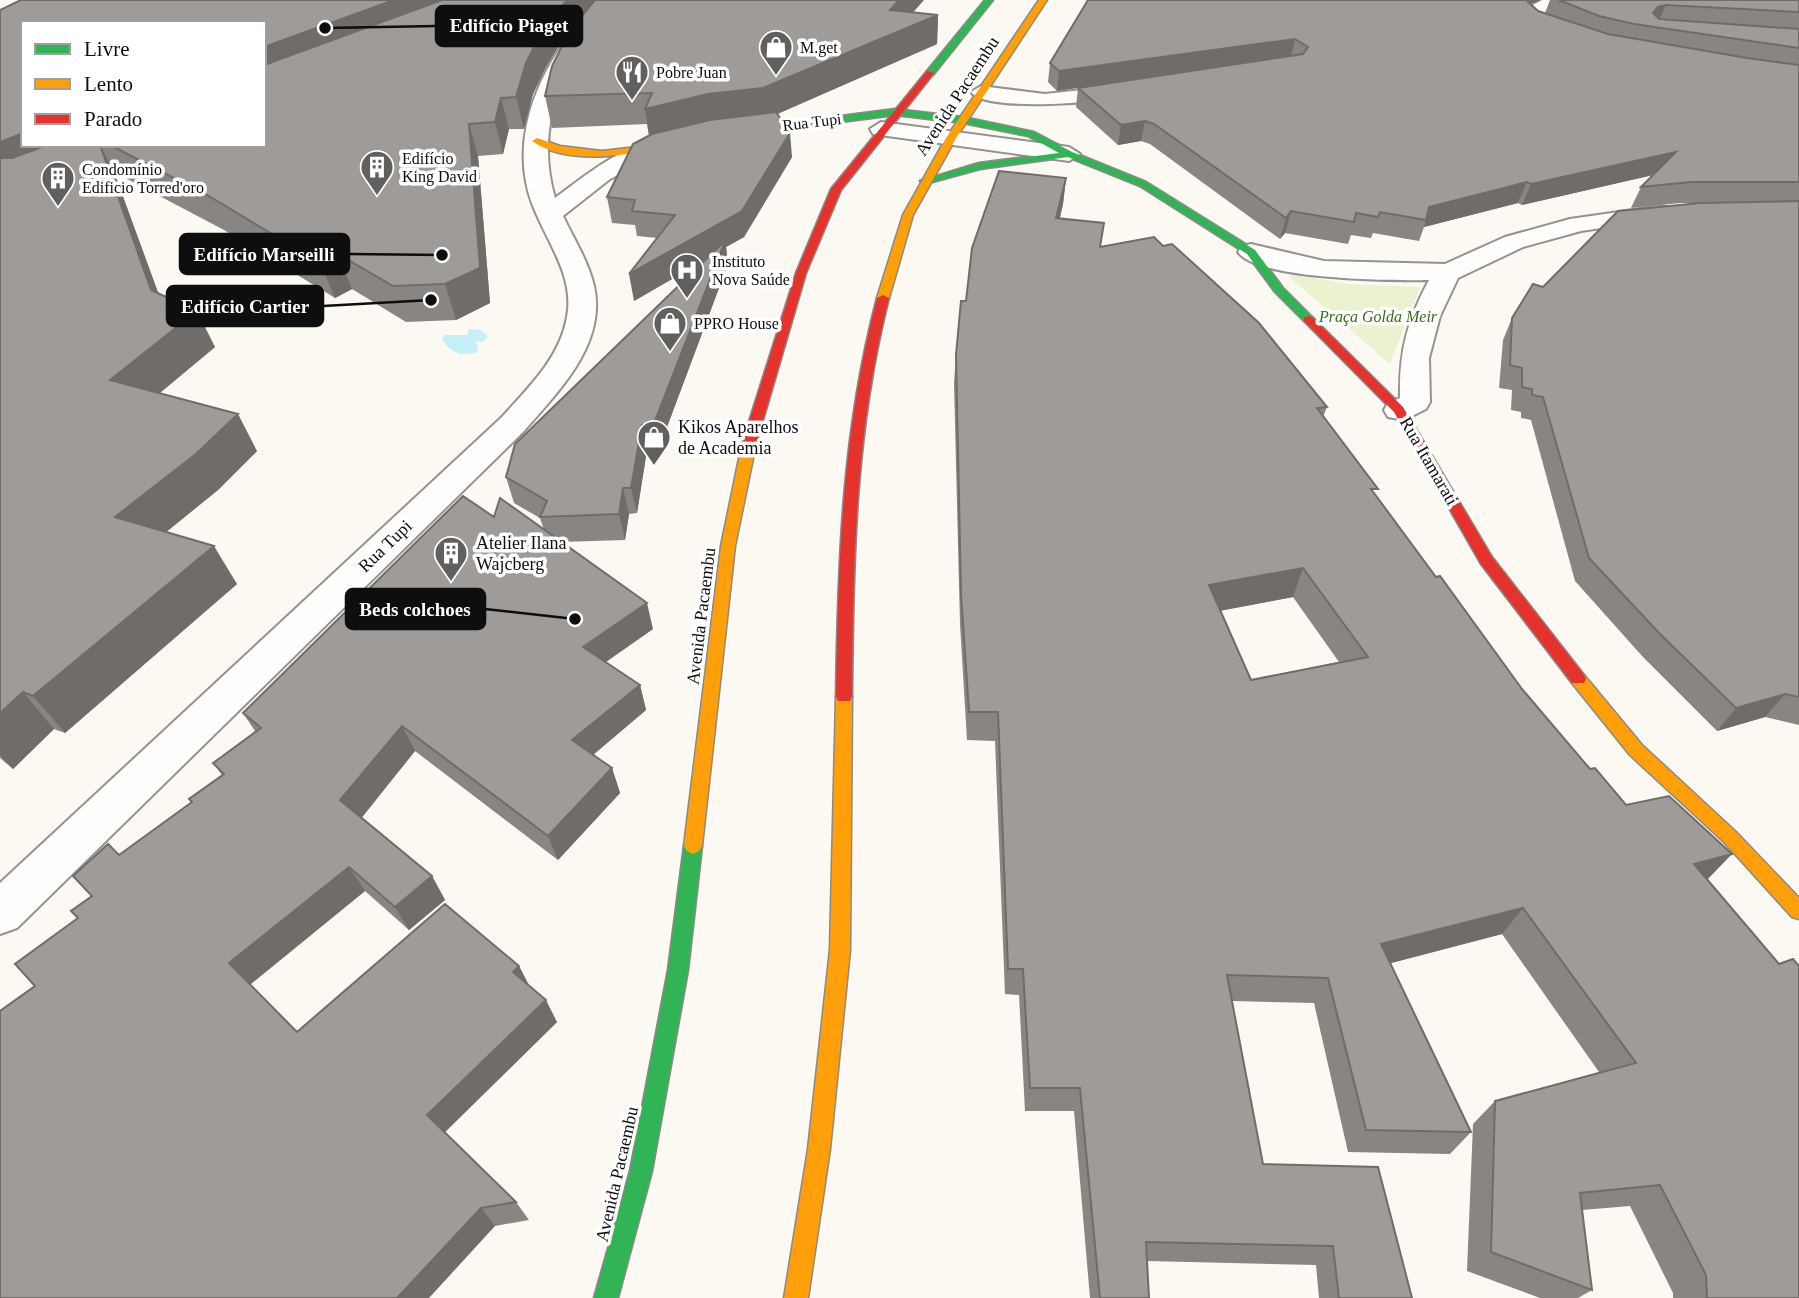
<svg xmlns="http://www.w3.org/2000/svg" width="1799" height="1298" font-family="'Times New Roman',serif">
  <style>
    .green { fill: #ebf2d0 }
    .water { fill: #c6f0f8 }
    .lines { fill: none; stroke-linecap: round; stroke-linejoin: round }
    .street-casing { stroke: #959391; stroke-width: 4 }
    .fast-casing { stroke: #8c8a87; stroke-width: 3 }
    .slow-casing { stroke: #8c8a87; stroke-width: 3 }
    .jam-casing { stroke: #8c8a87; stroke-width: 3 }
    .street { fill: #fffefd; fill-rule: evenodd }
    .fast { fill: #30b455; fill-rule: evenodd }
    .slow { fill: #ff9f0a; fill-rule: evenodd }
    .jam { fill: #e5322d; fill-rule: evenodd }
    .wall { fill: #898583; fill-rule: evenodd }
    .shaded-wall { fill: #6f6c6a }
    .building { fill: #9f9b98; stroke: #6f6c6a; stroke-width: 2; fill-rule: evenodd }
    .labels { text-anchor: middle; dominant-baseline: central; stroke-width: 7; stroke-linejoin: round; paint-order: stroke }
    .far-poi-label { font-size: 16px; fill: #0e0e0e; stroke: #fff; text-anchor: start }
    .far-street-label { font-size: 16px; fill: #0e0e0e; stroke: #fff }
    .far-park-label { font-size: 16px; font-style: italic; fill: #3a6b19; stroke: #fff }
    .street-label { font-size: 18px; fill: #0e0e0e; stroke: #fff }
    .poi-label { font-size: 18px; fill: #0e0e0e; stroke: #fff; text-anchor: start }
    .leader { fill: none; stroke: #0e0e0e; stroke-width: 2.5 }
    .callout-dot { fill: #0e0e0e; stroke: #fff; stroke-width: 2.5 }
    .callout { fill: #0e0e0e; stroke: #0e0e0e; stroke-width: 2.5 }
    .callout-label { font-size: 19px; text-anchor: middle; font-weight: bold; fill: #fff }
  </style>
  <rect width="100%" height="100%" fill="#fcf8f2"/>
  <!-- green -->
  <path class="green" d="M 1293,274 L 1347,284 L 1420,287 L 1390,364 L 1288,276 Z"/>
  <!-- water -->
  <path class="water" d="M 469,329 L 480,330 L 488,336 L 483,342 L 475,342 L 478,347 L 477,352 C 463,357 449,353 442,339 L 445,335 L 467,335 Z"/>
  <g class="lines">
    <defs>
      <path id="street" d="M 601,0 L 620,0 C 610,14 595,26 585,40 C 551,86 539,145 555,198 C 577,182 628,139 655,146 L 658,151 L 655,156 L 610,179 L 563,216 C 574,239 588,261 594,286 C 607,344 558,392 523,432 L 17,928 L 0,934 L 0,883 L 501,418 C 528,388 560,358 567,317 C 575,277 547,242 533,206 C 504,132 547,51 601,0 Z
        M 1542,0 L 1584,0 L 1581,4 L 1538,15 L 1569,30 L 1572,34 L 1569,38 C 1549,43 1528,28 1518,13 Z
        M 1129,85 L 1136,87 L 1139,91 L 1136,95 C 1110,102 986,113 971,92 L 981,86 L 1045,94 Z
        M 881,122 L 1069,147 L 1080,154 L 1069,161 L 873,134 L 870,129 Z
        M 1661,206 L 1670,208 L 1673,213 L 1670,218 L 1581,231 L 1523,247 L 1458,278 L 1440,316 L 1429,358 L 1430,402 L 1426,409 L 1410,417 L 1399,419 L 1388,417 L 1384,410 L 1388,403 L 1400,398 C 1399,352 1407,321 1429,280 C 1394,281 1257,280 1238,252 L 1242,246 L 1251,244 L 1324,261 L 1445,264 L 1505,237 L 1570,219 Z"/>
      <path id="fast" d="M 985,0 L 993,0 L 933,75 L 927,75 L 927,71 Z
        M 895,109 L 963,117 L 1034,132 L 1072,152 L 1146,182 L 1255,250 L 1283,288 L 1314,319 L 1304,321 L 1275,292 L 1247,254 L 1140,186 L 1068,157 L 980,169 L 925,184 L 920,181 L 979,163 L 1059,153 L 1028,136 L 963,123 L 895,115 L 802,127 L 798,124 L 802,121 Z
        M 693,838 L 699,841 L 702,846 L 688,970 L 652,1171 L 618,1298 L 594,1298 L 630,1171 L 668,970 L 684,846 L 687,841 Z"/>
      <path id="slow" d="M 1039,0 L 1047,0 L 956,138 L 913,215 L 889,298 L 879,300 L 877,298 L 903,215 L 946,138 Z
        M 802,121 L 806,124 L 805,126 C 778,131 751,131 724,135 C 671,144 580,175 532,141 L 537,138 L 560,146 L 602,151 L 646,146 L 734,128 Z
        M 749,440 L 756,444 L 735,546 L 702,846 L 699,851 L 693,854 L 687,851 L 684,846 L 721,546 L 742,444 Z
        M 1578,673 L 1584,675 L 1642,745 L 1736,832 L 1799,898 L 1799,919 L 1792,917 L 1724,842 L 1630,755 L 1572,683 L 1570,679 L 1572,675 Z
        M 844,691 L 850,693 L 852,697 L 850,950 L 830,1149 L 808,1298 L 784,1298 L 808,1149 L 830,950 L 836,697 L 838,693 Z"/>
      <path id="jam" d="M 927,71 L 934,73 L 841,190 L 806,273 L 756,444 L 749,448 L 744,447 L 742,444 L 796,273 L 831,189 Z
        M 883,295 L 889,298 C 855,431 853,561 852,697 L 850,701 L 838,701 L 836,697 C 838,560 842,431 877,298 Z
        M 1308,316 L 1312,317 L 1403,407 L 1492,557 L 1584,675 L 1586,679 L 1584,683 L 1572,683 L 1481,564 L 1394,412 L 1304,321 L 1304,317 Z"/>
    </defs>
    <!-- street casing -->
    <use href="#street" class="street-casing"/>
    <!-- fast casing -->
    <use href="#fast" class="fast-casing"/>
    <!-- slow casing -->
    <use href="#slow" class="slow-casing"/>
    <!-- jam casing -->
    <use href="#jam" class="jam-casing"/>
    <!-- street -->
    <use href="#street" class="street"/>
    <!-- fast -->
    <use href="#fast" class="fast"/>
    <!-- slow -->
    <use href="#slow" class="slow"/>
    <!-- jam -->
    <use href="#jam" class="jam"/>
  </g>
  <!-- wall -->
  <path class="wall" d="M 1088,0 L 1541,0 L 1530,4 L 1538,11 L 1545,13 L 1550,0 L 1799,0 L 1799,725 L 1765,717 L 1717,731 L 1643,657 L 1575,581 L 1531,420 L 1521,418 L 1521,412 L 1511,410 L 1512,390 L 1499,388 L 1503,340 L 1512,318 L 1543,287 L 1694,203 L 1680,203 L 1631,208 L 1641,187 L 1653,175 L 1522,205 L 1518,203 L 1424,227 L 1419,241 L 1373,233 L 1371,238 L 1351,235 L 1348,244 L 1285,233 L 1280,239 L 1150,144 L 1141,141 L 1118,145 L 1076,107 L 1078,88 L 1088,86 L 1057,91 L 1048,82 L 1050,63 Z
    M 0,10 L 913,12 L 938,15 L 937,44 L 777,114 L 792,157 L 744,237 L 726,247 L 728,264 L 658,451 L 647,450 L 637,513 L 629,514 L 625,540 L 561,542 L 653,629 L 606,662 L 640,685 L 646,710 L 593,755 L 612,768 L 620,793 L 558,860 L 415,751 L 361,817 L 432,876 L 445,900 L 409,930 L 365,891 L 250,985 L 297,1032 L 519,966 L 529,985 L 557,1022 L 444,1133 L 516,1202 L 529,1220 L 495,1226 L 35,986 L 119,855 L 192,802 L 189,799 L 222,775 L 213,763 L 255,731 L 243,713 L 494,517 L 544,530 L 540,518 L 514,503 L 506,477 L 707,259 L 634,301 L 657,238 L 637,236 L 635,225 L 612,223 L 607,197 L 649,136 L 647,124 L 552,128 L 545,96 L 567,35 L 561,42 L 546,67 L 533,94 L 524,129 L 509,129 L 503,154 L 478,156 L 490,303 L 456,320 L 406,322 L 352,289 L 335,298 L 224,230 L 114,172 L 158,293 L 215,347 L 160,393 L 257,451 L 218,490 L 166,532 L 237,584 L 65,733 L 54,729 L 13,769 L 0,758 ZM 23,23 L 264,145 L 23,145 Z
    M 1066,178 L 1063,204 L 1060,218 L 1327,407 L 1323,417 L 1375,494 L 1436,577 L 1522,689 L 1590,769 L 1626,805 L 1707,879 L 1799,1298 L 1673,1298 L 1673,1293 L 1630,1206 L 1582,1210 L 1592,1290 L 1578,1298 L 1540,1298 L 1467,1271 L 1473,1124 L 1495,1101 L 1599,1072 L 1502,934 L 1390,963 L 1471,1132 L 1450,1154 L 1348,1152 L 1314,1003 L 1232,1001 L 1263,1164 L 1412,1298 L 1319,1298 L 1316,1265 L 1147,1261 L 1149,1298 L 1090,1298 L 1074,1111 L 1025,1111 L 1019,995 L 1005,994 L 995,741 L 967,740 L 960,624 L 954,383 L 956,355 L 966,301 ZM 1293,597 L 1339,662 L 1251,680 L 1220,611 Z"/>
  <!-- shaded-wall -->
  <path class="shaded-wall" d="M 394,0 L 478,0 L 264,81 L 264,47 Z
    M 567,0 L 598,0 L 561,42 L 546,67 L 533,94 L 524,129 L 516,97 L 526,63 L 539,37 L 556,13 Z
    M 899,0 L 924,0 L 895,33 L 938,15 L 937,44 L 766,119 L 650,141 L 645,109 L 890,10 Z
    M 1520,0 L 1541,0 L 1518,8 Z
    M 1666,5 L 1658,22 L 1653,13 L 1658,7 Z
    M 1295,39 L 1291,57 L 1057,91 L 1059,71 Z
    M 501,98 L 509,129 L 503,154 L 495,122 Z
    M 1145,121 L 1141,141 L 1118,145 L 1121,125 Z
    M 469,124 L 478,156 L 490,303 L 456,320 L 445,284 Z
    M 23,133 L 23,145 L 95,145 L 0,171 L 0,142 Z
    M 790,133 L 792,157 L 744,237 L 726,247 L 728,264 L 658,451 L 653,426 L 722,250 L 634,301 L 629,274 Z
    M 100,145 L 114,172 L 170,325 L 151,290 Z
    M 1676,152 L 1666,172 L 1522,205 L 1531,184 Z
    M 1066,178 L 1063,204 L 1053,244 L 1056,218 Z
    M 1527,182 L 1518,203 L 1424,227 L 1429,207 Z
    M 1291,211 L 1285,233 L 1280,239 L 1286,218 Z
    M 338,254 L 352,289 L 335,298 L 320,263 Z
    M 197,311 L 215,347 L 132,416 L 110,380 Z
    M 238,414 L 257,451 L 218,490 L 139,554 L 115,517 Z
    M 642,425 L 647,450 L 637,513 L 631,488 Z
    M 623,488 L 629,514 L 625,540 L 619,514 Z
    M 214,546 L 237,584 L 65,733 L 33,696 Z
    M 1303,568 L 1293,597 L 1201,614 L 1209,585 Z
    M 647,603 L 653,629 L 591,672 L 583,647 Z
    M 640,685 L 646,710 L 581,765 L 572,740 Z
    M 23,692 L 54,729 L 13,769 L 0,755 L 0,713 Z
    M 1785,694 L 1765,717 L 1717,731 L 1736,708 Z
    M 402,726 L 415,751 L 356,825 L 340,800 Z
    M 612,768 L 620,793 L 558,860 L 548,836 Z
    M 1732,854 L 1706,881 L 1694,864 Z
    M 349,867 L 365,891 L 249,985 L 229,963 Z
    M 432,876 L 445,900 L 409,930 L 395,907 Z
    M 1523,908 L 1502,934 L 1365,970 L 1381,944 Z
    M 519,966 L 530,988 L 513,972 Z
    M 546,1000 L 557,1022 L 442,1135 L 427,1115 Z
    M 481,1208 L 495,1226 L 429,1298 L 397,1298 Z"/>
  <!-- building -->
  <path class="building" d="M 21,0 L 394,0 L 264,47 L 264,23 L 23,23 L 23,133 L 0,142 L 0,10 Z
    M 442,0 L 567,0 L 556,13 L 539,37 L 526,63 L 516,97 L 501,98 L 495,122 L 469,124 L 480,268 L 445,284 L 393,286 L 338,254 L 320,263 L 209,196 L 110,145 L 264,145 L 264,65 Z
    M 595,0 L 899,0 L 890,10 L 938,15 L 763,88 L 708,94 L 645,109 L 652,93 L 545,96 L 552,66 L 570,30 Z
    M 1088,0 L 1526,0 L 1538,11 L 1608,34 L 1747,58 L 1799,65 L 1799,182 L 1691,182 L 1641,187 L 1676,152 L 1531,184 L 1527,182 L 1429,207 L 1426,220 L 1380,212 L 1378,217 L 1356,213 L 1354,222 L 1291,211 L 1286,218 L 1154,124 L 1145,121 L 1121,125 L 1078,88 L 1303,54 L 1308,47 L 1295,39 L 1059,71 L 1050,63 Z
    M 1559,0 L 1799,0 L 1799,12 L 1666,5 L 1658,7 L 1653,13 L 1659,19 L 1799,29 L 1799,48 L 1634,24 L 1599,16 Z
    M 776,112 L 790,133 L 742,211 L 629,274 L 675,215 L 632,211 L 635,200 L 607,197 L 633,144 L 652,134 L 710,120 Z
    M 48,145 L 100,145 L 151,290 L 197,311 L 110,380 L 238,414 L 197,453 L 115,517 L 214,546 L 33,696 L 23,692 L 0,713 L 0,158 L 12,158 Z
    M 999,171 L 1066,178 L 1056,218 L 1104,223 L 1100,247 L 1154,237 L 1163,246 L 1172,244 L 1259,323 L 1327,407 L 1317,408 L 1378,489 L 1371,489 L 1436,577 L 1440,576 L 1522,689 L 1590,769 L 1595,768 L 1626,805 L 1669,796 L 1732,854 L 1694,864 L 1779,964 L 1793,959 L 1799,966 L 1799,1298 L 1707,1298 L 1706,1275 L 1660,1185 L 1580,1193 L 1592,1290 L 1491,1252 L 1495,1101 L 1636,1063 L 1523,908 L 1381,944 L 1471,1132 L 1366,1130 L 1328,978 L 1227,975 L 1263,1164 L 1378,1167 L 1412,1298 L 1339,1298 L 1333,1246 L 1146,1242 L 1149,1298 L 1100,1298 L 1080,1088 L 1030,1088 L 1023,969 L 1008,969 L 998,712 L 969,712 L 961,594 L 956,355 L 961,301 L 966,301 L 972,248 ZM 1303,568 L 1368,657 L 1251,680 L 1209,585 Z
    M 1799,201 L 1799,697 L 1785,694 L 1736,708 L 1659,633 L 1589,558 L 1543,397 L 1532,395 L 1532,389 L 1522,387 L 1522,368 L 1510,365 L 1512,318 L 1533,284 L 1543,287 L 1618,211 L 1700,203 Z
    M 725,241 L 653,426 L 642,425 L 631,488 L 623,488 L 619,514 L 540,517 L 547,501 L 506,477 L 515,444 Z
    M 463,496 L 494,517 L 500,498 L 647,603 L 583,647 L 640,685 L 572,740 L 612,768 L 548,836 L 402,726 L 340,800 L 432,876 L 395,907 L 349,867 L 229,963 L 297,1032 L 445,904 L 519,966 L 513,972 L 546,1000 L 427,1115 L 516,1202 L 481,1208 L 397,1298 L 0,1298 L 0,1011 L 35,986 L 15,964 L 78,918 L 71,911 L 92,896 L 73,876 L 108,844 L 119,855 L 192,802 L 189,799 L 224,774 L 213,763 L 261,728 L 243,713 Z"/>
  <!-- icons -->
  <defs>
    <symbol id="shop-pin" viewBox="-11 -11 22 30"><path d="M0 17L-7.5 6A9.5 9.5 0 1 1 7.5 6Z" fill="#61605e" stroke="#fff"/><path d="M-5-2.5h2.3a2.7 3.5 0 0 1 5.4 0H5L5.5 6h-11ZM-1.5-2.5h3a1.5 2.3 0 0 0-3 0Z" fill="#fff"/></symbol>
    <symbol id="restaurant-pin" viewBox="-11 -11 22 30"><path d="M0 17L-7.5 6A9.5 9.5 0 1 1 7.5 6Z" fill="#61605e" stroke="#fff"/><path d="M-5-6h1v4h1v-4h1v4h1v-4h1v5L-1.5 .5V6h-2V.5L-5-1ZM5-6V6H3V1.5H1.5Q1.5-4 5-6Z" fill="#fff"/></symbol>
    <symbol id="building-pin" viewBox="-11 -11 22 30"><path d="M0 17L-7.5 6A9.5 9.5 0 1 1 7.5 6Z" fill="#61605e" stroke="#fff"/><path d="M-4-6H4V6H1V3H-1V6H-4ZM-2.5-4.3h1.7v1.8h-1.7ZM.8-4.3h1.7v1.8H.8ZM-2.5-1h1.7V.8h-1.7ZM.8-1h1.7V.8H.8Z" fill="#fff"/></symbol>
    <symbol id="hospital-pin" viewBox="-11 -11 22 30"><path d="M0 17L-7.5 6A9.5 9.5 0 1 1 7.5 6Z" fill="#61605e" stroke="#fff"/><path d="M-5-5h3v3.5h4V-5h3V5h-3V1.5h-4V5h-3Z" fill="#fff"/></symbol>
  </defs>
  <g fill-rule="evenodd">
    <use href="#shop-pin" x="757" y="28" width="38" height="52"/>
    <use href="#restaurant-pin" x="613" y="53" width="38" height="52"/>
    <use href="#building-pin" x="358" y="148" width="38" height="52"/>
    <use href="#building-pin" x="39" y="159" width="38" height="52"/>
    <use href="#hospital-pin" x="668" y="251" width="38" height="52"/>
    <use href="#shop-pin" x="651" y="304" width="38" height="52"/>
    <use href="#shop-pin" x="635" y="418" width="38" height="52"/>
    <use href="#building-pin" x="432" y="534" width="38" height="52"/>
  </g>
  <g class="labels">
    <!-- far-poi labels -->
    <g class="far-poi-label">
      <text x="800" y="47">M.get</text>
      <text x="656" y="72">Pobre Juan</text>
      <text x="402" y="158">Edifício<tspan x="402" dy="18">King David</tspan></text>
      <text x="82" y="169">Condomínio<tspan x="82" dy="18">Edificio Torred'oro</tspan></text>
      <text x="712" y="261">Instituto<tspan x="712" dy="18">Nova Saúde</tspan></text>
      <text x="694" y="323">PPRO House</text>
    </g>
    <!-- far-street labels -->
    <g class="far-street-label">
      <text transform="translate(812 122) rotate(-7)">Rua Tupi</text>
    </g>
    <!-- far-park labels -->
    <g class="far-park-label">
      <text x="1378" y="316">Praça Golda Meir</text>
    </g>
    <!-- street labels -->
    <g class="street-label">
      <text transform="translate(957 96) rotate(-57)">Avenida Pacaembu</text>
      <text transform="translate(1429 461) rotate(60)">Rua Itamarati</text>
      <text transform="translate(385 546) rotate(-44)">Rua Tupi</text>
      <text transform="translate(701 616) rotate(-83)">Avenida Pacaembu</text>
      <text transform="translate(617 1174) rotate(-77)">Avenida Pacaembu</text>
    </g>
    <!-- poi labels -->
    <g class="poi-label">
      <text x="678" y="427">Kikos Aparelhos<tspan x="678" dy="21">de Academia</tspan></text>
      <text x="476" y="543">Atelier Ilana<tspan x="476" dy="21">Wajcberg</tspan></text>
    </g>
  </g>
  <!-- callouts -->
  <path class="leader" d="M325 28L436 26M442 255L349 254M431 300L323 306M575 619L485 609"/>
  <g class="callout-dot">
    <circle cx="325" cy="28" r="7"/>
    <circle cx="442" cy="255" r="7"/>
    <circle cx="431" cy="300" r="7"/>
    <circle cx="575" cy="619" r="7"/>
  </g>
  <g class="callout">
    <rect x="436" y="6" width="146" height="40" rx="7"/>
    <rect x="180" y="234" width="169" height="40" rx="7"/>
    <rect x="167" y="286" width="156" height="40" rx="7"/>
    <rect x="346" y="589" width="139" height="40" rx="7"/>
  </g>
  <g class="callout-label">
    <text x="509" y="32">Edifício Piaget</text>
    <text x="264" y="261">Edifício Marseilli</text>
    <text x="245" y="313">Edifício Cartier</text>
    <text x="415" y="616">Beds colchoes</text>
  </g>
  <!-- legend -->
  <rect x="21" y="21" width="245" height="126" fill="#ffffff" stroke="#9f9f9f" stroke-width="2"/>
  <rect x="35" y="44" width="35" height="10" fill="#30b455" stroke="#9f9f9f" stroke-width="2"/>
  <text x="84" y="56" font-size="21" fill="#0e0e0e">Livre</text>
  <rect x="35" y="79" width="35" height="10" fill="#ff9f0a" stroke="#9f9f9f" stroke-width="2"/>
  <text x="84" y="91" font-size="21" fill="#0e0e0e">Lento</text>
  <rect x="35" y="114" width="35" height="10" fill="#e5322d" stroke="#9f9f9f" stroke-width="2"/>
  <text x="84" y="126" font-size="21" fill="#0e0e0e">Parado</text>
</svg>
